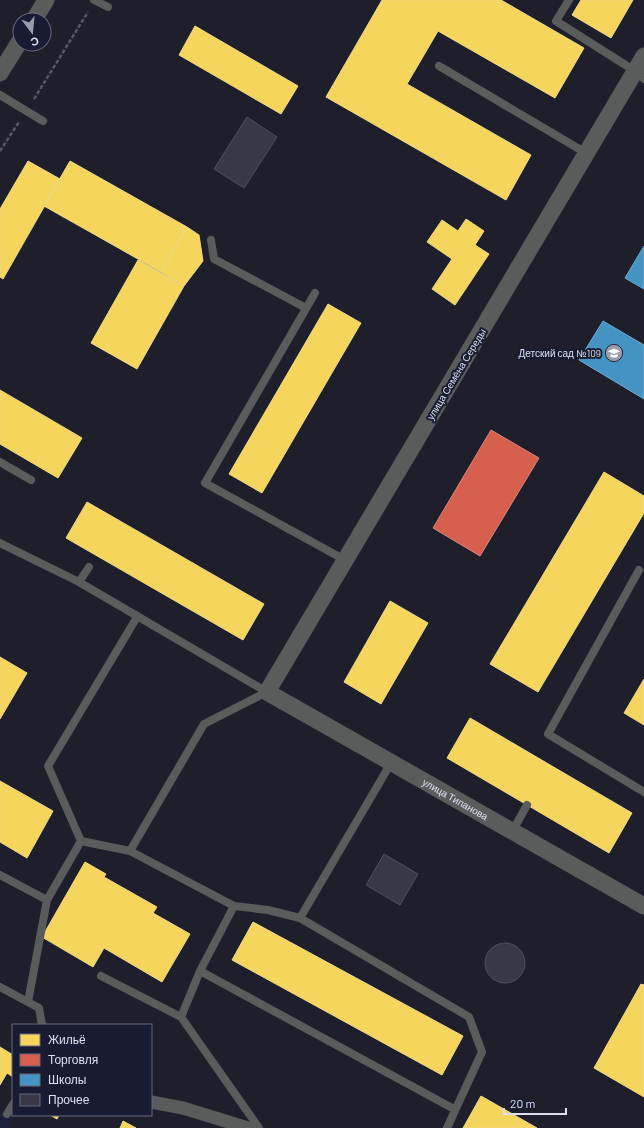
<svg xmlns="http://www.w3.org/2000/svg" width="644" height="1128" font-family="Barlow,sans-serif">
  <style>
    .built { fill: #1d203b }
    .homes { fill: #f6d55c; stroke: #eed888 }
    .shops { fill: #d6604d; stroke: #d8867e }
    .schools { fill: #4393c3; stroke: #71aad0 }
    .building { fill: #383944; stroke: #4e505b }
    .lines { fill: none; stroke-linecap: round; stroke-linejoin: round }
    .path { stroke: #57595d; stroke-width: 2.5; stroke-dasharray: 4 2; stroke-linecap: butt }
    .service { stroke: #5a5c5b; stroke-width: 8 }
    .pedestrian { stroke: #5a5c5b; stroke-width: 13 }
    .minor { stroke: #5a5c5b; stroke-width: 17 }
    .labels { text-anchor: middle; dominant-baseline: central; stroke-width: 4; stroke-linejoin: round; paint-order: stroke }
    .poi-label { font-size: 10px; fill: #dce0ef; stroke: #181b31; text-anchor: end }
    .street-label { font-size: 10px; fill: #dce0ef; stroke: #181b31 }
  </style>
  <rect width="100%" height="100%" fill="#1e1f2b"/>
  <!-- built -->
  <path class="built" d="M 0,1110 L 14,1118 L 9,1128 L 0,1128 Z"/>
  <!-- homes -->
  <path class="homes" d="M 382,0 L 501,0 L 584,48 L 555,98 L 438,31 L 407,84 L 531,155 L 506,200 L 326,97 Z
    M 581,0 L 633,0 L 611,38 L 572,15 Z
    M 195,26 L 298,86 L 281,114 L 179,55 Z
    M 28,161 L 60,179 L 3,279 L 0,277 L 0,209 Z
    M 70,161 L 187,227 L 161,272 L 44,206 Z
    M 466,219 L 484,231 L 475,245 L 489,254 L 455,305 L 432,289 L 452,259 L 427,242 L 442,220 L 458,231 Z
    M 187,227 L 199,235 L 203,261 L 184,286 L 161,272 Z
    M 138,260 L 184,286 L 137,369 L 91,343 Z
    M 328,304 L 361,323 L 262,493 L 229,474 Z
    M 0,390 L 82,438 L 58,478 L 0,444 Z
    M 604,472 L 644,496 L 644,513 L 538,692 L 490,664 Z
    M 87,502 L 264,604 L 243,640 L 66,538 Z
    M 390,601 L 428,623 L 381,704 L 344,682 Z
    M 0,657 L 27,673 L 0,719 Z
    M 644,679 L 644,725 L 624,713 Z
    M 470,718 L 632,813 L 609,853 L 447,758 Z
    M 0,781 L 53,811 L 27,858 L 0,842 Z
    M 85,862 L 106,874 L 104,877 L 157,907 L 153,913 L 190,934 L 162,982 L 104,948 L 93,967 L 42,937 Z
    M 253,922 L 463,1036 L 442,1075 L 232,960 Z
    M 641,984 L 644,985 L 644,1097 L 594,1068 Z
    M 0,1047 L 13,1055 L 13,1077 L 7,1073 L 0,1085 Z
    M 481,1096 L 537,1128 L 463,1128 Z
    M 50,1115 L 59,1115 L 57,1119 Z
    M 123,1121 L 136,1128 L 120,1128 Z"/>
  <!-- shops -->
  <path class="shops" d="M 491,430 L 539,458 L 480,556 L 433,528 Z"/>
  <!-- schools -->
  <path class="schools" d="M 644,246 L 644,289 L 625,278 Z
    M 603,321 L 644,345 L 644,399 L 579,360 Z"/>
  <!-- building -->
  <path class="building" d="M 247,117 L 277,137 L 244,188 L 214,169 Z
    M 384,854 L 418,874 L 400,905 L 366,885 Z
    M485 963a20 20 0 1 1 40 0a20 20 0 1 1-40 0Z"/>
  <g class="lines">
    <!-- path -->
    <path class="path" d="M 34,99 L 88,12
      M 0,151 L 19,122"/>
    <!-- service -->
    <path class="service" d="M 94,0 L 108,7
      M 569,0 L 556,21 L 635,71 L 644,79
      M 439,66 L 586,153
      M 0,95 L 43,121
      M 211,240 L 214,259 L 306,308
      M 315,293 L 205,483 L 345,560
      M 0,462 L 31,480
      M 0,543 L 79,582 L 267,692
      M 639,570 L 548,734 L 644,792
      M 79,582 L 89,567
      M 512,832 L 527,805
      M 81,841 L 48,766 L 137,617
      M 81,841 L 130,851 L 234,906
      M 130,851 L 204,724 L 267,692
      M 0,875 L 47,900 L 81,841
      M 300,918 L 391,763
      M 200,971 L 454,1109
      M 101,976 L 181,1017 L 200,971 L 234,906 L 268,910 L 300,918 L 469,1017 L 482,1052 L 447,1128
      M 0,987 L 39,1008 L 42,1025
      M 28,1002 L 47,900
      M 181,1017 L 259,1128
      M 7,1114 L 13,1104"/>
    <!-- pedestrian -->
    <path class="pedestrian" d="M 151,1102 L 183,1108 L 248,1128"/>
    <!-- minor -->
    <g class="minor">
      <path d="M 34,20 L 46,0"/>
      <path id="s1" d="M 644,56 L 267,692 L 644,906"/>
      <path d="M 0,73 L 20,41"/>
    </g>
  </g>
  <!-- icons -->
  <defs>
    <symbol id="school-disc" viewBox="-11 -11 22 22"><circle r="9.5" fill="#9a9caa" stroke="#181b31"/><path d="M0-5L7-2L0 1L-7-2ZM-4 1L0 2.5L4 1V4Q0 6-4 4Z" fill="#fff"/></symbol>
  </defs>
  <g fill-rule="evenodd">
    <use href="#school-disc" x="604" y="343" width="20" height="20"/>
  </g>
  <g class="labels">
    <!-- poi labels -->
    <g class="poi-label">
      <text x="601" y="353">Детский сад №109</text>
    </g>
    <!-- street labels -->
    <g class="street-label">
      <text transform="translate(456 374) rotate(-59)">улица Семёна Середы</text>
      <text stroke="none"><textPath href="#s1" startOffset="956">улица Типанова</textPath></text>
    </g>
  </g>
  <!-- legend -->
  <rect x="12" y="1024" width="140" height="92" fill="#181b31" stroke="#666a7d"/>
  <rect x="20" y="1034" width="20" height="12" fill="#f6d55c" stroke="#666a7d"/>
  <text x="48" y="1044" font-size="12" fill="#dce0ef">Жильё</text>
  <rect x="20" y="1054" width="20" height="12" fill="#d6604d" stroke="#666a7d"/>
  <text x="48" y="1064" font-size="12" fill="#dce0ef">Торговля</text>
  <rect x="20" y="1074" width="20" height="12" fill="#4393c3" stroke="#666a7d"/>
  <text x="48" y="1084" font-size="12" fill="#dce0ef">Школы</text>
  <rect x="20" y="1094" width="20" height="12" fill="#383944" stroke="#666a7d"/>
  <text x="48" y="1104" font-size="12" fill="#dce0ef">Прочее</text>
  <!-- north arrow -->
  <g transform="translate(32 32) rotate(164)"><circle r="19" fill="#181b31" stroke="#666a7d"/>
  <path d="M0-3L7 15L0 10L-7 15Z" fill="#9a9caa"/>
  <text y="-6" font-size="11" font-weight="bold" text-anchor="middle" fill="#dce0ef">С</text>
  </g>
  <!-- scale -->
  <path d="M504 1108v6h62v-6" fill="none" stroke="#dce0ef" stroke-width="2"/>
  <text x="510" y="1108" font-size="12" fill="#dce0ef" stroke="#181b31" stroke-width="3" paint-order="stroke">20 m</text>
</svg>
